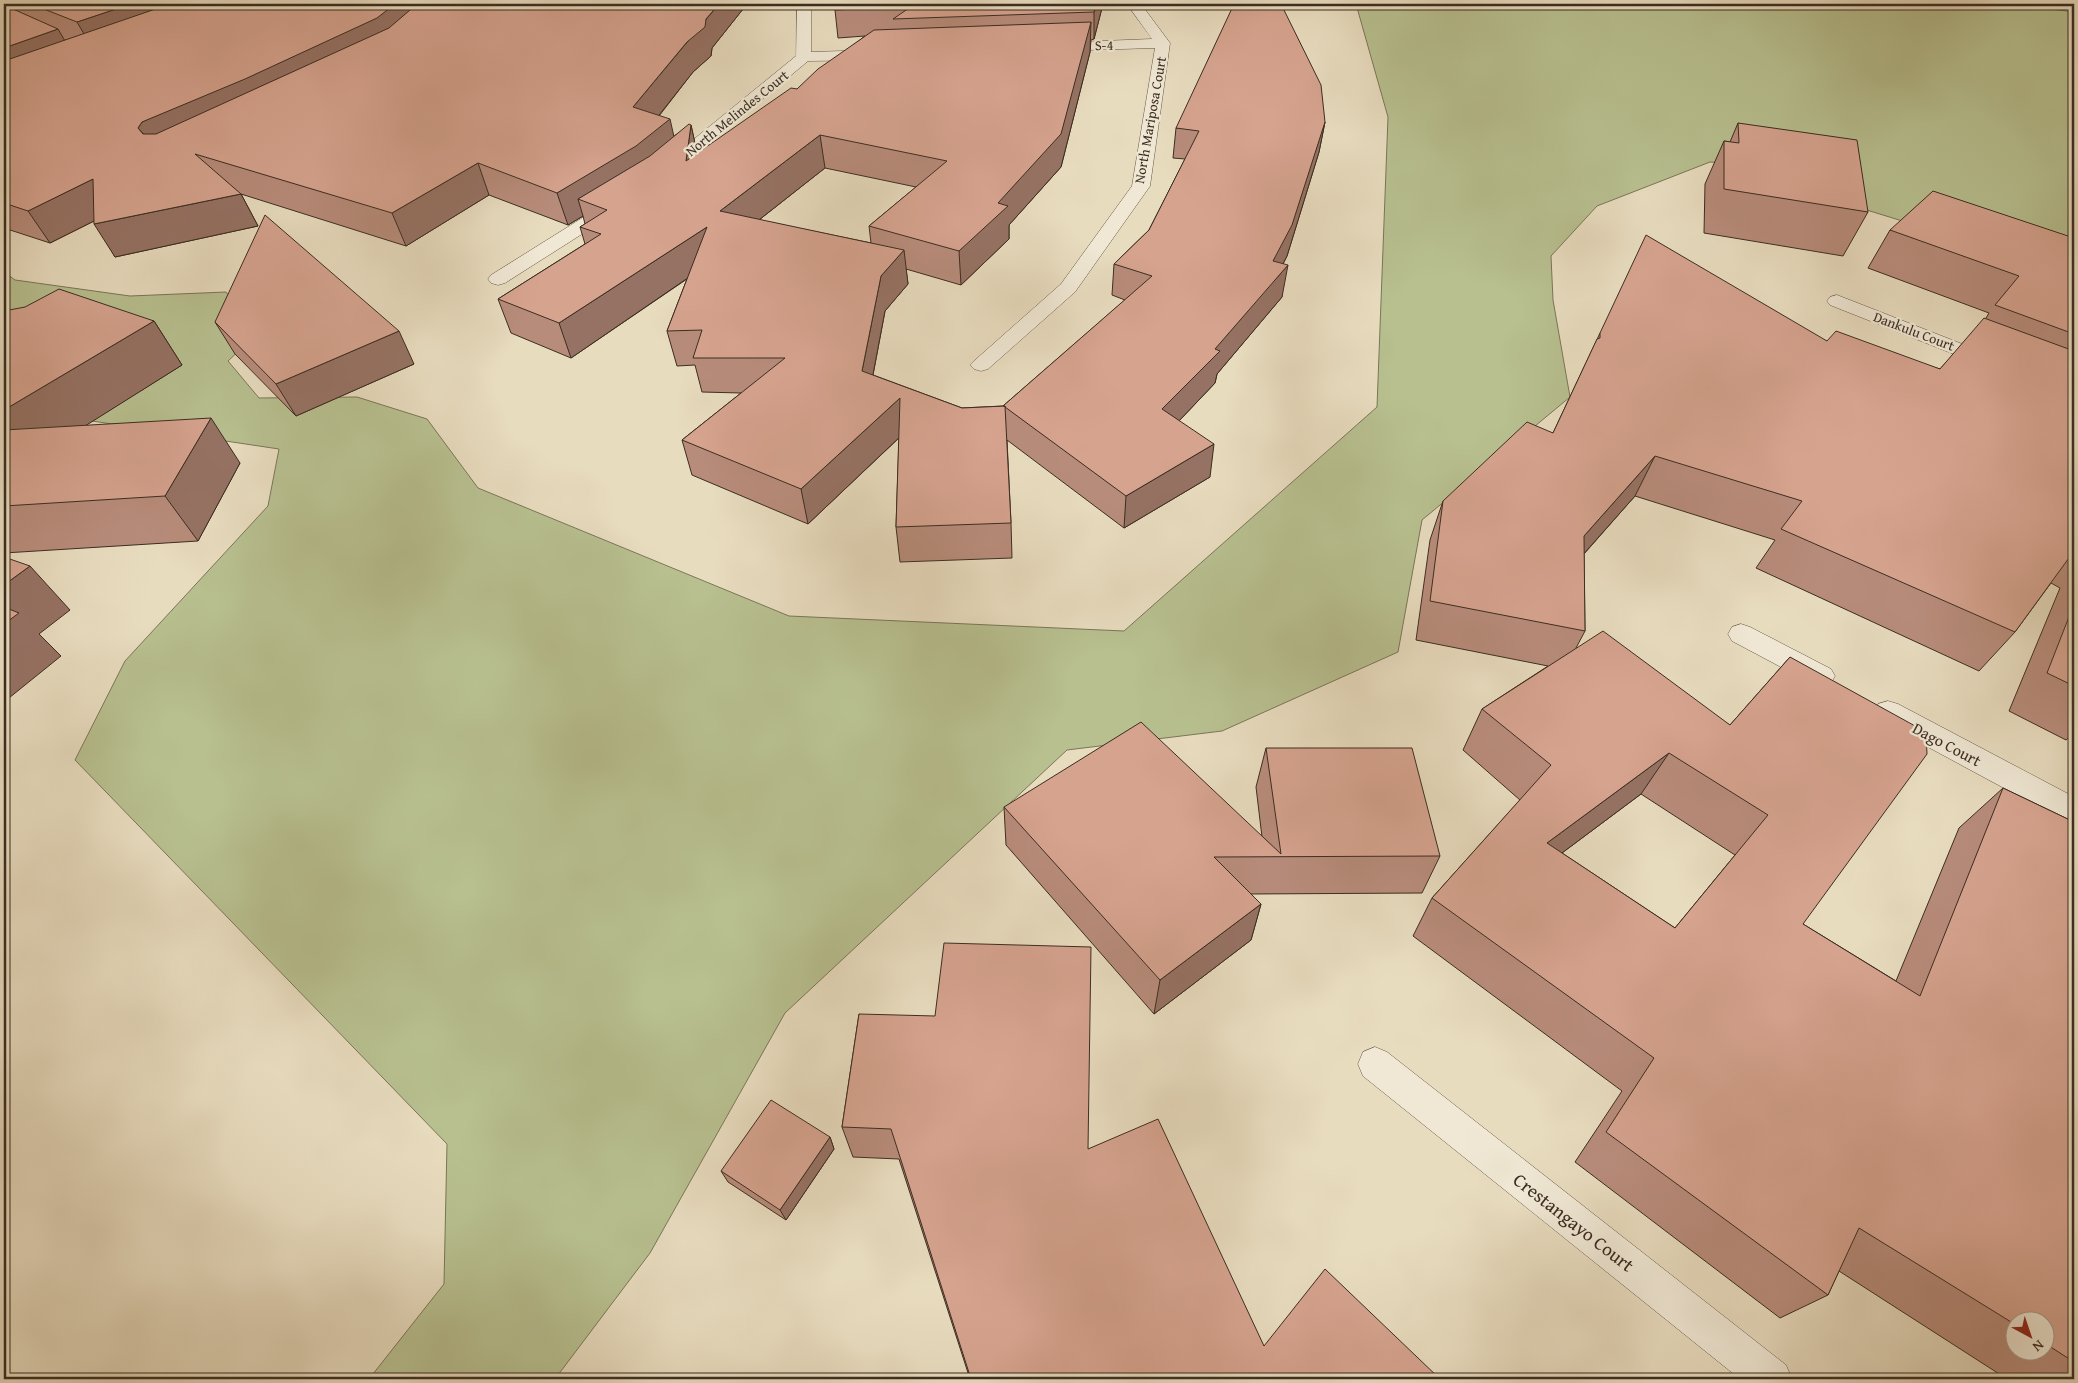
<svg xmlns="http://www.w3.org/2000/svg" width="2078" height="1383" font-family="'Gentium Book Plus',serif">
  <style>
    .green { fill: #b8c090; stroke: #7a7658 }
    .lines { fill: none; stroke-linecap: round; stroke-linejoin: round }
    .minor-casing { stroke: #665948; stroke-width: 1 }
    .minor { fill: #f0e8d5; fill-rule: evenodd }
    .wall { fill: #b88c7b; stroke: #3b2d21; fill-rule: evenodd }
    .shaded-wall { fill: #967264; stroke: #3b2d21 }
    .building { fill: #d6a38f; stroke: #3b2d21; fill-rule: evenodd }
    .labels { text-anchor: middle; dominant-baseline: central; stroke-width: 4.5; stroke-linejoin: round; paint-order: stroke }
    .far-street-label { font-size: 14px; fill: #3b2d21; stroke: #f0e8d5 }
    .street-label { font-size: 16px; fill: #3b2d21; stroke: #f0e8d5 }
    .near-street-label { font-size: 19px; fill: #3b2d21; stroke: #f0e8d5 }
  </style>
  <rect width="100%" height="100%" fill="#e8dcbf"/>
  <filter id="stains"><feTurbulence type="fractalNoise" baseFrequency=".004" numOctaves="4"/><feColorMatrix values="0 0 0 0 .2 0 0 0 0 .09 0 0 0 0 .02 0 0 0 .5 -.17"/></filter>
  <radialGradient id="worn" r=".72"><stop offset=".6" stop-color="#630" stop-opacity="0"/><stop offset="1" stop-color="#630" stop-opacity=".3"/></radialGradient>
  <!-- green -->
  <path class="green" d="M 1356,4 L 2016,4 L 2074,12 L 2074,274 L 1857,207 L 1833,171 L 1710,162 L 1597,206 L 1551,256 L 1553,300 L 1570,397 L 1422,520 L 1398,652 L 1222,731 L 1067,750 L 785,1013 L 650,1253 L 555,1379 L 369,1379 L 444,1284 L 447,1144 L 75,760 L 125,661 L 268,506 L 279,449 L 92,421 L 4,346 L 4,272 L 15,280 L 130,296 L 226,292 L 258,333 L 228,361 L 259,398 L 357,397 L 427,419 L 478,488 L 789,616 L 1124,631 L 1377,407 L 1388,117 Z"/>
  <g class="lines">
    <defs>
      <path id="minor" d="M 797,4 L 811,4 L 811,52 L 875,50 L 880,52 L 883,55 L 880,58 L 875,60 L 808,61 L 673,174 L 667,175 L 661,174 L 658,170 L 661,166 L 796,56 Z
        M 1127,4 L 1141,4 L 1170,43 L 1150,186 L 1075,292 L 988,369 L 981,371 L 974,369 L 970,365 L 974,361 L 1061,284 L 1132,186 L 1155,48 L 1052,51 L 1047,50 L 1045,47 L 1047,44 L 1052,43 L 1152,39 Z
        M 617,199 L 623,200 L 626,204 L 623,208 L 505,283 L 498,285 L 491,283 L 488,279 L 491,275 L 611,200 Z
        M 1837,295 L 1998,358 L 2002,362 L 1998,366 L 1991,368 L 1984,366 L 1830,305 L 1827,301 L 1830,297 Z
        M 1741,624 L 1750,627 L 1831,669 L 1835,676 L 1831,683 L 1821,686 L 1811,683 L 1732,641 L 1728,634 L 1732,627 Z
        M 1888,701 L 1898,704 L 2074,797 L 2074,823 L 2063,820 L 1878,720 L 1874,712 L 1878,704 Z
        M 1375,1047 L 1387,1052 L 1786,1365 L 1792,1379 L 1740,1379 L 1363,1076 L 1358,1064 L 1363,1052 Z"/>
    </defs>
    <!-- minor casing -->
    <use href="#minor" class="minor-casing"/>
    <!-- minor -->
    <use href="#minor" class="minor"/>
  </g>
  <!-- wall -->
  <path class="wall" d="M 4,4 L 747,4 L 712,48 L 711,56 L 693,72 L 659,116 L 674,136 L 691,125 L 697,153 L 797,89 L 865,36 L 838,38 L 835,10 L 835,4 L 1103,4 L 1094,39 L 1091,40 L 1090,52 L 1061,167 L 1009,225 L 1009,239 L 961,285 L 906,269 L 908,284 L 885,311 L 873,375 L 962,408 L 1003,406 L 1125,300 L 1112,295 L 1114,264 L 1149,230 L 1185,159 L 1173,158 L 1176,128 L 1325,122 L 1319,152 L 1287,256 L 1283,264 L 1282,297 L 1217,374 L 1215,383 L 1179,421 L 1210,477 L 1124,528 L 1007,440 L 1011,523 L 1012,558 L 900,562 L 896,527 L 899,438 L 808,524 L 692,475 L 682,440 L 741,393 L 702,392 L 695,365 L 677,366 L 667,331 L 687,279 L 571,358 L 511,333 L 498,299 L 585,244 L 580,227 L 585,224 L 583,216 L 568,225 L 489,195 L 406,246 L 241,194 L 258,226 L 115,257 L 94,221 L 50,243 L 4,228 ZM 825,168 L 916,187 L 869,226 L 871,243 L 759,220 Z
    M 1738,123 L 1868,212 L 1843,256 L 1704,233 L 1705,184 L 1724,141 L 1730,142 Z
    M 1890,230 L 2074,238 L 2074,736 L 2072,735 L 2066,740 L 2009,711 L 2060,588 L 2051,583 L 2015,632 L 1979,671 L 1756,568 L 1775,540 L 1635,496 L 1584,554 L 1585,631 L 1576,648 L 1730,725 L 1790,657 L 1803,924 L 1896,981 L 1959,828 L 2003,788 L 2074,822 L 2074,1379 L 2007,1379 L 1839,1271 L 1828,1295 L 1780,1318 L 1575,1162 L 1622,1091 L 1413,936 L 1432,898 L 1520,800 L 1463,750 L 1482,709 L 1548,666 L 1416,640 L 1430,540 L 1443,501 L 1553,433 L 1600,333 L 1827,341 L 1940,369 L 1986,318 L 1989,313 L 1868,268 ZM 1641,794 L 1735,855 L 1675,928 L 1562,853 ZM 2016,1320 L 2046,1320 L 2046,1350 L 2016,1350 Z
    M 4,311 L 154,321 L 182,365 L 86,425 L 240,463 L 198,541 L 4,553 Z
    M 215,322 L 414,364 L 296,416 L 235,354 Z
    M 1266,748 L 1440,856 L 1422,893 L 1251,894 L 1261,904 L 1251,940 L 1154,1014 L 1006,845 L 1004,807 L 1262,837 L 1256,787 Z
    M 859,1014 L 1088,1149 L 1264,1346 L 1440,1379 L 970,1379 L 899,1159 L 853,1157 L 842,1127 Z
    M 830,1137 L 834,1149 L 786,1220 L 728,1182 L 721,1171 Z"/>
  <!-- shaded-wall -->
  <path class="shaded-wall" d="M 131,4 L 237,4 L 94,51 L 77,22 Z
    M 395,4 L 436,4 L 160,153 L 138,128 L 142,122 Z
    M 719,4 L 747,4 L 712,48 L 711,56 L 693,72 L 641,138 L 633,107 Z
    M 1097,4 L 1103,4 L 1094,39 L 1094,12 Z
    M 1091,22 L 1090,52 L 1061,167 L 1009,225 L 1009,239 L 961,285 L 959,251 L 998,203 Z
    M 58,29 L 75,58 L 4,84 L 4,48 Z
    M 670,119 L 677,150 L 578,199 L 583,216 L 568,225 L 557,193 Z
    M 1325,122 L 1319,152 L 1287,256 L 1274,281 L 1288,265 L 1282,297 L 1217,374 L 1215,383 L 1159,442 L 1162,409 L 1215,349 L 1273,261 Z
    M 691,125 L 698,157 L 686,161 Z
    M 820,135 L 825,168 L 727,245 L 720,211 Z
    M 478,163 L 489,195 L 406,246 L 392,213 Z
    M 93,179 L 114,211 L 50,243 L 28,211 Z
    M 241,194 L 258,226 L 115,257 L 94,224 Z
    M 707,227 L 714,260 L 571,358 L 559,323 Z
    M 904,250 L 908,284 L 885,311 L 867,406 L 862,371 L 881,276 Z
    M 154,321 L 182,365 L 4,477 L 4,410 Z
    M 399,331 L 414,364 L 296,416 L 276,384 Z
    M 900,398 L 904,433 L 808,524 L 801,489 Z
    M 211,418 L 240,463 L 198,541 L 165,496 Z
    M 1214,444 L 1210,477 L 1124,528 L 1126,496 Z
    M 1655,456 L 1635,496 L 1565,575 L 1584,536 Z
    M 30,566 L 70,610 L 39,634 L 61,656 L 4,702 L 4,585 Z
    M 1669,753 L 1641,794 L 1523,882 L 1547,843 Z
    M 1261,904 L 1251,940 L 1154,1014 L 1160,980 Z
    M 830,1137 L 834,1149 L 786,1220 L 780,1210 Z"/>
  <!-- building -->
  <path class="building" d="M 31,4 L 131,4 L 77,22 Z
    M 170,4 L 395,4 L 377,18 L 245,79 L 142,122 L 138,128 L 143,134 L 156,134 L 389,28 L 417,4 L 719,4 L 706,19 L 705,27 L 687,42 L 633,107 L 670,119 L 636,146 L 557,193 L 478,163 L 392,213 L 195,154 L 241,194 L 94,224 L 93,179 L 28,211 L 4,203 L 4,61 Z
    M 835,4 L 1097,4 L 1094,12 L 893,19 L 912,6 L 835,10 Z
    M 1234,4 L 1281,4 L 1321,85 L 1325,122 L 1292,225 L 1273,261 L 1288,265 L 1215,349 L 1220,351 L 1162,409 L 1214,444 L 1126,496 L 1005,407 L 1005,406 L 1003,406 L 1152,276 L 1114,264 L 1149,230 L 1199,131 L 1176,128 Z
    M 4,5 L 58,29 L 4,48 Z
    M 1091,22 L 1061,134 L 998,203 L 1008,206 L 959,251 L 869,226 L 947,161 L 820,135 L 720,211 L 904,250 L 881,276 L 862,371 L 962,408 L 1005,406 L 1011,523 L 896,527 L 900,398 L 801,489 L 682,440 L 785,358 L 693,358 L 702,330 L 667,331 L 707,227 L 559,323 L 498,299 L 601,234 L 580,227 L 607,210 L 578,199 L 650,156 L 689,124 L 691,125 L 686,161 L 791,88 L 797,89 L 818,69 L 874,30 Z
    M 1738,123 L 1857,140 L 1868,212 L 1724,189 L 1724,141 L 1739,143 Z
    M 1933,191 L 2074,238 L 2074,334 L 1995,305 L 2019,276 L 1890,230 Z
    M 265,215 L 399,331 L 276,384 L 215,322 Z
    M 1646,235 L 1827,341 L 1836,331 L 1940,369 L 1984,318 L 2074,351 L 2074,551 L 2015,632 L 1781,529 L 1802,501 L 1655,456 L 1584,536 L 1585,631 L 1430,601 L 1443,501 L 1527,422 L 1553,433 L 1597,339 L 1600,338 L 1600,333 Z
    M 59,289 L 154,321 L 4,410 L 4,311 L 25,307 Z
    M 211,418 L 165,496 L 4,506 L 4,430 Z
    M 4,557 L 30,566 L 4,585 Z
    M 2074,604 L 2074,686 L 2047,673 Z
    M 4,607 L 19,613 L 4,624 Z
    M 1603,631 L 1730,725 L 1790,657 L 1926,732 L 1927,754 L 1803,924 L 1920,996 L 2003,788 L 2074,822 L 2074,1362 L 2046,1344 L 2046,1320 L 2016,1320 L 2016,1325 L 1859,1228 L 1828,1295 L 1606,1132 L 1654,1058 L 1432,898 L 1551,765 L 1482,709 ZM 1669,753 L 1768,815 L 1675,928 L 1547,843 Z
    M 1141,722 L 1281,854 L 1266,748 L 1412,748 L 1440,856 L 1214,857 L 1261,904 L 1160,980 L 1004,807 Z
    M 944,943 L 1091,947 L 1088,1149 L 1158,1119 L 1264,1346 L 1325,1269 L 1440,1379 L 971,1379 L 891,1129 L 842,1127 L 859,1014 L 935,1016 Z
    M 771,1100 L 830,1137 L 780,1210 L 721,1171 Z"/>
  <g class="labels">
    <!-- far-street labels -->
    <g class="far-street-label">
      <text transform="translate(1104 45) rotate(-2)">S-4</text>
      <text transform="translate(737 113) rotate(-39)">North Melindes Court</text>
      <text transform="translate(1150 120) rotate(-80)">North Mariposa Court</text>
      <text transform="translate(1914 331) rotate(21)">Dankulu Court</text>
    </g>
    <!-- street labels -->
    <g class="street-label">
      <text transform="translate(1947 744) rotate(28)">Dago Court</text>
    </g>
    <!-- near-street labels -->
    <g class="near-street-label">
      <text transform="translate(1574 1222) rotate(38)">Crestangayo Court</text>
    </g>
  </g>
  <!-- margin -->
  <rect width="2078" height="1383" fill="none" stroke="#e8dcbf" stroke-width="20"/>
  <rect x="5" y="5" width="2068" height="1373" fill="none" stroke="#3b2d21" stroke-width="2.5"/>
  <rect x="10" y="10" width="2058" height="1363" fill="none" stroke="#3b2d21"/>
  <!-- north arrow -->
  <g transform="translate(2030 1336) rotate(140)"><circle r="24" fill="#f0e8d5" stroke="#a89d8d"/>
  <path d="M0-4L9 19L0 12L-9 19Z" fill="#8f2418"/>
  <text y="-8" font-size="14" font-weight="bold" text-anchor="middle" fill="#3b2d21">N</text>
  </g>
  <rect width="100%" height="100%" filter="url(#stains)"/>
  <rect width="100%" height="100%" fill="url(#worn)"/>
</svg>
